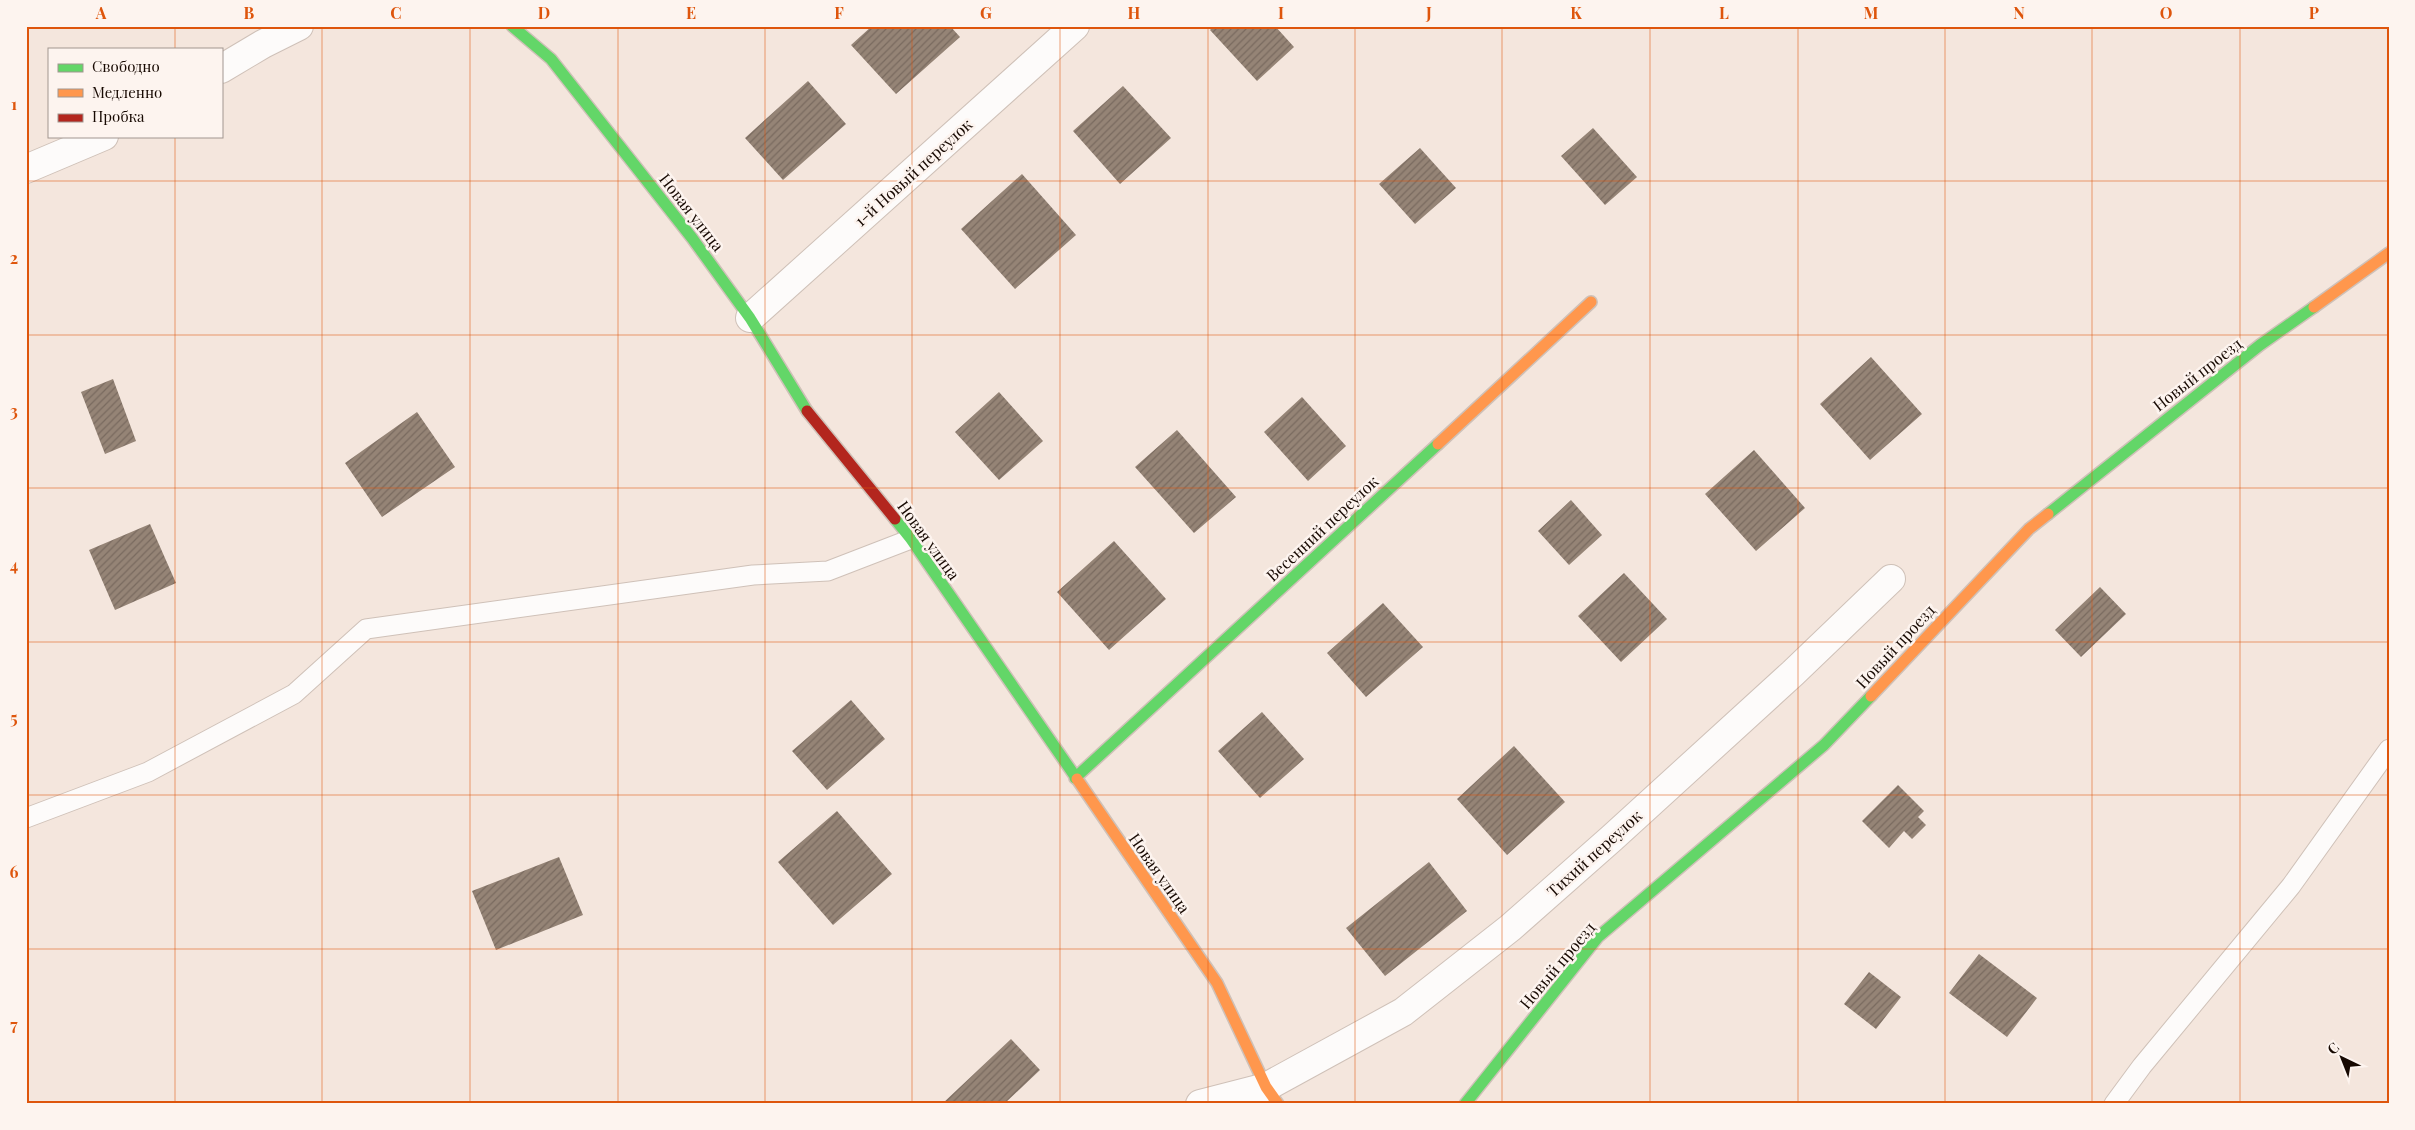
<svg xmlns="http://www.w3.org/2000/svg" width="2415" height="1130" font-family="'Playfair Display',serif">
  <style>
    .building { fill: url(#building-hatch) }
    .lines { fill: none; stroke-linecap: round; stroke-linejoin: round }
    .lane-casing { stroke: #cfc1b8; stroke-width: 21 }
    .street-casing { stroke: #cfc1b8; stroke-width: 30 }
    .fast-casing { stroke: #cfc1b8; stroke-width: 14 }
    .slow-casing { stroke: #cfc1b8; stroke-width: 14 }
    .jam-casing { stroke: #cfc1b8; stroke-width: 14 }
    .lane { stroke: #fdfbfa; stroke-width: 19 }
    .street { stroke: #fdfbfa; stroke-width: 28 }
    .fast { stroke: #63d668; stroke-width: 11 }
    .slow { stroke: #ff974d; stroke-width: 11 }
    .jam { stroke: #b3261e; stroke-width: 11 }
    .grid { fill: none; stroke: #de550c; stroke-width: 1; stroke-opacity: 0.55 }
    .labels { text-anchor: middle; dominant-baseline: central; stroke-width: 5; stroke-linejoin: round; paint-order: stroke }
    .street-label { font-size: 16px; fill: #170902; stroke: #fdf4ef }
    .neatline { fill: none; stroke: #de550c; stroke-width: 2 }
    .grid-label { font-size: 16px; text-anchor: middle; font-weight: bold; fill: #de550c }
  </style>
  <defs>
    <pattern id="building-hatch" width="6" height="6" patternUnits="userSpaceOnUse" patternTransform="scale(1.25)"><rect width="6" height="6" fill="#958476"/><path d="M-1 1l2-2M0 6l6-6M5 7l2-2" fill="none" stroke="#796a5f"/></pattern>
  </defs>
  <rect width="100%" height="100%" fill="#f4e6dd"/>
  <!-- building -->
  <path class="building" d="M 872,26 L 950,26 L 960,37 L 896,94 L 851,45 Z
    M 1214,26 L 1275,26 L 1294,47 L 1257,81 L 1210,30 Z
    M 808,81 L 846,124 L 783,180 L 745,138 Z
    M 1123,86 L 1171,138 L 1120,184 L 1073,131 Z
    M 1593,128 L 1637,177 L 1605,205 L 1561,156 Z
    M 1420,148 L 1456,188 L 1415,224 L 1379,184 Z
    M 1022,174 L 1076,235 L 1015,289 L 961,229 Z
    M 1871,357 L 1922,414 L 1870,460 L 1820,404 Z
    M 113,379 L 136,441 L 105,454 L 81,392 Z
    M 999,392 L 1043,441 L 999,480 L 955,432 Z
    M 1302,397 L 1346,446 L 1308,481 L 1264,432 Z
    M 417,412 L 455,467 L 382,517 L 345,463 Z
    M 1177,430 L 1236,497 L 1194,533 L 1135,467 Z
    M 1754,450 L 1805,508 L 1756,551 L 1705,494 Z
    M 1571,500 L 1602,535 L 1569,565 L 1538,531 Z
    M 150,524 L 176,583 L 115,610 L 89,550 Z
    M 1114,541 L 1166,599 L 1109,650 L 1057,592 Z
    M 1624,573 L 1667,619 L 1621,662 L 1578,616 Z
    M 2100,587 L 2126,614 L 2081,657 L 2055,630 Z
    M 1383,603 L 1423,647 L 1366,697 L 1327,653 Z
    M 851,700 L 885,739 L 827,790 L 792,751 Z
    M 1262,712 L 1304,759 L 1260,798 L 1218,751 Z
    M 1514,746 L 1565,802 L 1507,855 L 1457,799 Z
    M 1898,785 L 1924,811 L 1918,817 L 1926,825 L 1912,839 L 1904,831 L 1889,848 L 1862,821 Z
    M 837,811 L 892,874 L 833,925 L 778,862 Z
    M 559,857 L 583,915 L 496,950 L 472,891 Z
    M 1429,862 L 1467,911 L 1385,976 L 1346,928 Z
    M 1979,954 L 2037,998 L 2007,1037 L 1949,993 Z
    M 1869,972 L 1901,997 L 1876,1029 L 1844,1004 Z
    M 1011,1039 L 1040,1070 L 1004,1104 L 942,1104 Z"/>
  <g class="lines">
    <defs>
      <path id="lane" d="M 26,818 L 148,772 L 294,694 L 366,629 L 753,575 L 828,571 L 911,539
        M 2114,1104 L 2142,1066 L 2291,886 L 2389,749"/>
      <path id="street" d="M 221,69 L 263,44 L 299,26
        M 26,169 L 104,136
        M 750,318 L 1075,26
        M 1200,1104 L 1266,1087 L 1403,1012 L 1510,928 L 1612,838 L 1793,673 L 1891,579"/>
      <path id="fast" d="M 512,26 L 551,59 L 692,238 L 750,318 L 807,411
        M 2048,514 L 2260,345 L 2314,307
        M 895,519 L 911,539 L 1077,779
        M 1075,778 L 1438,444
        M 1465,1104 L 1598,937 L 1824,745 L 1871,696"/>
      <path id="slow" d="M 2314,307 L 2389,253
        M 1438,444 L 1591,302
        M 1871,696 L 2029,529 L 2048,514
        M 1077,779 L 1217,983 L 1266,1087 L 1278,1104"/>
      <path id="jam" d="M 807,411 L 895,519"/>
    </defs>
    <!-- lane casing -->
    <use href="#lane" class="lane-casing"/>
    <!-- street casing -->
    <use href="#street" class="street-casing"/>
    <!-- fast casing -->
    <use href="#fast" class="fast-casing"/>
    <!-- slow casing -->
    <use href="#slow" class="slow-casing"/>
    <!-- jam casing -->
    <use href="#jam" class="jam-casing"/>
    <!-- lane -->
    <use href="#lane" class="lane"/>
    <!-- street -->
    <use href="#street" class="street"/>
    <!-- fast -->
    <use href="#fast" class="fast"/>
    <!-- slow -->
    <use href="#slow" class="slow"/>
    <!-- jam -->
    <use href="#jam" class="jam"/>
  </g>
  <!-- grid -->
  <path class="grid" d="M 175,26 L 175,49M 322,26 L 322,1104M 470,26 L 470,1104M 618,26 L 618,1104M 765,26 L 765,1104M 912,26 L 912,1104M 1060,26 L 1060,1104M 1208,26 L 1208,1104M 1355,26 L 1355,1104M 1502,26 L 1502,1104M 1650,26 L 1650,1104M 1798,26 L 1798,1104M 1945,26 L 1945,1104M 2092,26 L 2092,1104M 2240,26 L 2240,1104M 175,136 L 175,1104M 26,181 L 2389,181M 26,335 L 2389,335M 26,488 L 2389,488M 26,642 L 2389,642M 26,795 L 2389,795M 26,949 L 2389,949"/>
  <g class="labels">
    <!-- street labels -->
    <g class="street-label">
      <text transform="translate(913 172) rotate(-42)">1-й Новый переулок</text>
      <text transform="translate(692 212) rotate(52)">Новая улица</text>
      <text transform="translate(2197 374) rotate(-38)">Новый проезд</text>
      <text transform="translate(1322 528) rotate(-43)">Весенний переулок</text>
      <text transform="translate(929 540) rotate(54)">Новая улица</text>
      <text transform="translate(1895 646) rotate(-47)">Новый проезд</text>
      <text transform="translate(1594 853) rotate(-42)">Тихий переулок</text>
      <text transform="translate(1160 873) rotate(55)">Новая улица</text>
      <text transform="translate(1557 965) rotate(-50)">Новый проезд</text>
    </g>
  </g>
  <!-- border -->
  <rect width="2415" height="1130" fill="none" stroke="#fdf4ef" stroke-width="55"/>
  <!-- legend -->
  <rect x="48" y="48" width="175" height="90" fill="#fdf4ef" stroke="#a19690"/>
  <rect x="58" y="64" width="25" height="8" fill="#63d668" stroke="#a19690"/>
  <text x="92" y="72" font-size="15" fill="#170902">Свободно</text>
  <rect x="58" y="89" width="25" height="8" fill="#ff974d" stroke="#a19690"/>
  <text x="92" y="98" font-size="15" fill="#170902">Медленно</text>
  <rect x="58" y="114" width="25" height="8" fill="#b3261e" stroke="#a19690"/>
  <text x="92" y="122" font-size="15" fill="#170902">Пробка</text>
  <!-- north arrow -->
  <g transform="translate(2342 1058) rotate(317)" stroke="#fdf4ef" stroke-width="4" paint-order="stroke">
  <path d="M0-4L9 19L0 12L-9 19Z" fill="#170902"/>
  <text y="-8" font-size="14" font-weight="bold" text-anchor="middle" fill="#170902">С</text>
  </g>
  <rect x="28" y="28" width="2360" height="1074" class="neatline"/>
  <g class="grid-label">
    <text x="101" y="19">A</text>
    <text x="249" y="19">B</text>
    <text x="396" y="19">C</text>
    <text x="544" y="19">D</text>
    <text x="691" y="19">E</text>
    <text x="839" y="19">F</text>
    <text x="986" y="19">G</text>
    <text x="1134" y="19">H</text>
    <text x="1281" y="19">I</text>
    <text x="1429" y="19">J</text>
    <text x="1576" y="19">K</text>
    <text x="1724" y="19">L</text>
    <text x="1871" y="19">M</text>
    <text x="2019" y="19">N</text>
    <text x="2166" y="19">O</text>
    <text x="2314" y="19">P</text>
    <text x="14" y="110">1</text>
    <text x="14" y="264">2</text>
    <text x="14" y="417">3</text>
    <text x="14" y="571">4</text>
    <text x="14" y="724">5</text>
    <text x="14" y="878">6</text>
    <text x="14" y="1031">7</text>
  </g>
</svg>
